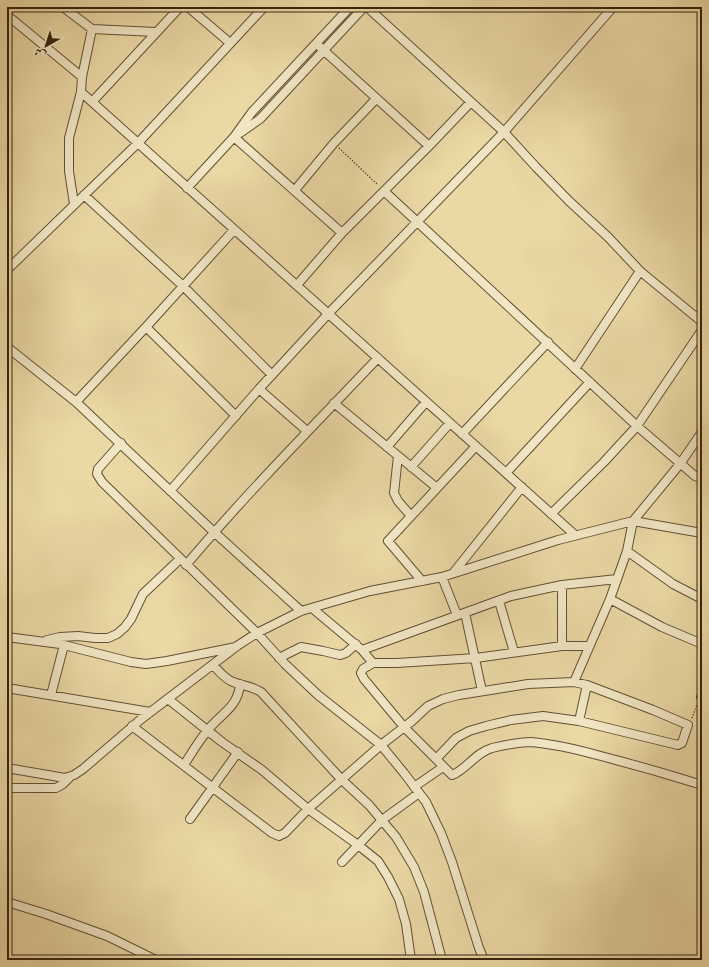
<svg xmlns="http://www.w3.org/2000/svg" width="709" height="967" font-family="'Old Standard TT',Amiri,serif">
  <style>
    .lines { fill: none; stroke-linecap: round; stroke-linejoin: round }
    .street-casing { stroke: #635034; stroke-width: 10 }
    .path { stroke: #36230e; stroke-width: 1.5; stroke-dasharray: 1 2; stroke-linecap: butt }
    .street { stroke: #f1e6c4; stroke-width: 8 }
  </style>
  <rect width="100%" height="100%" fill="#ead8a5"/>
  <filter id="stains"><feTurbulence type="fractalNoise" baseFrequency=".005" numOctaves="4"/><feColorMatrix values="0 0 0 0 .2 0 0 0 0 .09 0 0 0 0 .02 0 0 0 .5 -.17"/></filter>
  <radialGradient id="worn" r=".72"><stop offset=".6" stop-color="#630" stop-opacity="0"/><stop offset="1" stop-color="#630" stop-opacity=".3"/></radialGradient>
  <g class="lines">
    <defs>
      <path id="street" d="M 63,7 L 92,29 L 156,32
        M 188,7 L 230,43
        M 367,7 L 504,132 L 536,167 L 569,201 L 608,237 L 640,271 L 702,322
        M 7,15 L 82,77
        M 320,47 L 429,146
        M 81,92 L 575,535
        M 92,102 L 180,7
        M 240,133 L 260,119 L 364,7
        M 234,137 L 342,233
        M 187,188 L 234,137 L 252,112 L 350,7
        M 295,190 L 334,143 L 376,99
        M 384,191 L 637,426 L 695,476 L 702,479
        M 84,195 L 183,286 L 272,375
        M 74,204 L 69,171 L 69,138 L 81,92 L 82,77 L 92,29
        M 7,270 L 138,143 L 264,7
        M 297,285 L 342,233 L 429,146 L 471,102
        M 146,327 L 236,416
        M 7,347 L 76,402 L 214,532 L 301,611
        M 575,369 L 640,271
        M 259,389 L 307,431
        M 76,402 L 146,327 L 234,230
        M 334,403 L 437,488
        M 462,434 L 548,342
        M 121,443 L 98,469 L 97,474 L 102,482 L 257,633 L 285,664 L 318,695 L 381,745 L 404,773 L 426,802 L 441,833 L 452,862 L 479,948 L 484,960
        M 387,447 L 426,402
        M 398,456 L 394,493 L 398,501 L 411,516
        M 411,467 L 450,423
        M 506,473 L 590,382
        M 170,491 L 259,389 L 328,314 L 504,132 L 613,7
        M 551,514 L 604,462 L 637,426 L 702,330
        M 627,551 L 673,584 L 702,599
        M 186,565 C 247,493 313,426 378,358
        M 454,572 L 522,487
        M 442,577 L 457,615
        M 422,581 L 388,541 L 476,446
        M 610,599 L 662,627 L 702,644
        M 499,601 L 514,652
        M 312,608 L 362,650 L 373,663
        M 465,613 L 482,691
        M 7,637 L 60,644 L 131,662 L 146,664 L 167,661 L 236,647
        M 47,640 L 60,637 L 78,636 L 95,638 L 108,638 L 117,634 L 125,627 L 131,619 L 143,594 L 180,559
        M 562,646 L 562,585
        M 589,646 L 562,646 L 476,658 L 397,663 L 373,663 L 363,669 L 361,673 L 364,679 L 404,727 L 452,775 C 466,770 475,753 492,748 C 505,745 518,742 531,742 C 554,744 575,749 597,755 C 632,764 667,774 702,785
        M 362,650 L 511,596 L 562,585 L 617,579
        M 279,658 L 301,647 L 323,651 L 340,655 L 346,653 L 356,644
        M 213,665 C 219,671 225,679 233,682 C 243,686 252,686 261,692 L 341,779 L 369,805 L 396,837 L 414,867 L 424,892 L 442,960
        M 574,682 L 610,599 L 627,551 L 633,521 L 680,464 L 702,432
        M 7,688 L 150,712
        M 702,694 L 701,697 L 702,698
        M 51,695 L 64,645
        M 168,699 L 222,742 L 262,770 L 308,809 L 358,845 L 378,861 L 388,877 L 399,899 L 406,924 L 411,960
        M 579,721 L 587,685
        M 132,726 L 272,833 L 279,836 L 285,833 L 308,809 L 381,745 L 412,721 L 428,706 L 443,699 L 459,695 L 528,684 L 574,682 L 587,685 L 653,710 L 688,725 L 682,743 L 678,745 L 579,721 L 543,716 L 511,720 L 486,726 L 469,731 L 456,738 L 436,759
        M 184,765 C 191,754 198,742 207,731 C 220,714 238,708 240,684
        M 7,768 L 65,778 L 74,775 L 83,769 L 140,720 L 237,646 L 257,633 L 301,611 L 370,591 L 442,577 L 558,540 L 633,521 L 702,533
        M 414,787 L 443,767
        M 7,788 L 56,788 L 63,784 L 70,777
        M 190,819 L 238,752
        M 342,862 L 382,820 L 419,793
        M 7,902 L 46,914 L 107,936 L 156,960"/>
    </defs>
    <!-- street casing -->
    <use href="#street" class="street-casing"/>
    <!-- path -->
    <path class="path" d="M 339,148 L 378,185
      M 692,718 L 697,705"/>
    <!-- street -->
    <use href="#street" class="street"/>
  </g>
  <!-- margin -->
  <rect width="709" height="967" fill="none" stroke="#ead8a5" stroke-width="24"/>
  <rect x="8" y="8" width="693" height="951" fill="none" stroke="#36230e" stroke-width="2"/>
  <rect x="12" y="12" width="685" height="943" fill="none" stroke="#36230e"/>
  <!-- north arrow -->
  <g transform="translate(46 46) rotate(219)" stroke="#f1e6c4" stroke-width="3" paint-order="stroke">
  <path d="M0-3L7 15L0 10L-7 15Z" fill="#36230e"/>
  <text y="-6" font-size="11" font-weight="bold" text-anchor="middle" fill="#36230e">ش</text>
  </g>
  <rect width="100%" height="100%" filter="url(#stains)"/>
  <rect width="100%" height="100%" fill="url(#worn)"/>
</svg>
